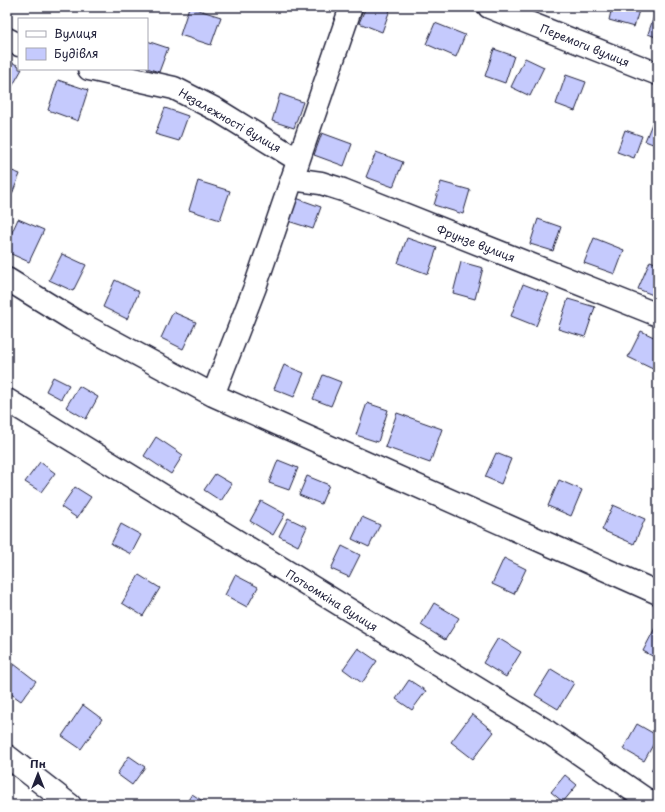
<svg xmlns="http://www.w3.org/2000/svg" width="665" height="812" font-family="'Playpen Sans',sans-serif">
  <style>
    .building { fill: #c5cafd; stroke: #22223b }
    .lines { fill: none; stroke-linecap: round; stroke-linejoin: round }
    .minor-casing { stroke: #22223b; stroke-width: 25 }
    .minor { stroke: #fff; stroke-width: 22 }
    .labels { text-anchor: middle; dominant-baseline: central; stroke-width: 3; stroke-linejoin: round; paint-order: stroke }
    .street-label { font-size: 11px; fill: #22223b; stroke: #fff }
  </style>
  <rect width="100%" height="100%" fill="#fff"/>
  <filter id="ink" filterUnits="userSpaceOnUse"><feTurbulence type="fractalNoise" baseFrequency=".025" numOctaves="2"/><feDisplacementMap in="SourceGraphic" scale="8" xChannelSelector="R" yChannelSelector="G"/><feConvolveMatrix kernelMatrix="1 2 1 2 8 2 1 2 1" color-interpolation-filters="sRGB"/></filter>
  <g filter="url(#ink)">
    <!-- building -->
    <path class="building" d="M 189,7 L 221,17 L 211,45 L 180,35 Z
      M 366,7 L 391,7 L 382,32 L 359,23 Z
      M 612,7 L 640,7 L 634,27 L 609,20 Z
      M 657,7 L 658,7 L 658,38 L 648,34 Z
      M 435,23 L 465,35 L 456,57 L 426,44 Z
      M 147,41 L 168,48 L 159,72 L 147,68 Z
      M 494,49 L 514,56 L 505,83 L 485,76 Z
      M 525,58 L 544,67 L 530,96 L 511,87 Z
      M 7,60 L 19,66 L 19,69 L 22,69 L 8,94 Z
      M 566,75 L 586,82 L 575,111 L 556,104 Z
      M 58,80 L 88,90 L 78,121 L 48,110 Z
      M 280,94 L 303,102 L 294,128 L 272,121 Z
      M 165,108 L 188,116 L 179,141 L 155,134 Z
      M 657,111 L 658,112 L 658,146 L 645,141 Z
      M 625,130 L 642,136 L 634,158 L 617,152 Z
      M 322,133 L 352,144 L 344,166 L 314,155 Z
      M 376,152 L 403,162 L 393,187 L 366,177 Z
      M 7,169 L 20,174 L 8,204 L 7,204 Z
      M 198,181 L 230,191 L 220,220 L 189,210 Z
      M 441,182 L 470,190 L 463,214 L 434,205 Z
      M 296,198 L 321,207 L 313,229 L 288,221 Z
      M 18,219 L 44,230 L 29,262 L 7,252 L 7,243 Z
      M 538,219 L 561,227 L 553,251 L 530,244 Z
      M 407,238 L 437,248 L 428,274 L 398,263 Z
      M 594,238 L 624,250 L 615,274 L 584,263 Z
      M 62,254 L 86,265 L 73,291 L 49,280 Z
      M 650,261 L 658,264 L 658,297 L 638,289 Z
      M 461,262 L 483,268 L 475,299 L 453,293 Z
      M 115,280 L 139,292 L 127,319 L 103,307 Z
      M 523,284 L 549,294 L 536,326 L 511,316 Z
      M 568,299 L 595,307 L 585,337 L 558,329 Z
      M 173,312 L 196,322 L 183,349 L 161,338 Z
      M 641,331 L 658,339 L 657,371 L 628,357 Z
      M 284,365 L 304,373 L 294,397 L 274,389 Z
      M 323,375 L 341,382 L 331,406 L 313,399 Z
      M 53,377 L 69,385 L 61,399 L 46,391 Z
      M 79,386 L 98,397 L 86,419 L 66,407 Z
      M 367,403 L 388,410 L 378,442 L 356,435 Z
      M 397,413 L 442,429 L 430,463 L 385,447 Z
      M 156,437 L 183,455 L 171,474 L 144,456 Z
      M 496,453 L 511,459 L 501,484 L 485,477 Z
      M 278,460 L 298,468 L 289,490 L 269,483 Z
      M 40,462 L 55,473 L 41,492 L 25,482 Z
      M 215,474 L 232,484 L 221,501 L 204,490 Z
      M 307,476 L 329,485 L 321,504 L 299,495 Z
      M 559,480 L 582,490 L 571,516 L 548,506 Z
      M 75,487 L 91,497 L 77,518 L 61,507 Z
      M 261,501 L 285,514 L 273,535 L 250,521 Z
      M 613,505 L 645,519 L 634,544 L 602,530 Z
      M 362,517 L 380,525 L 369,547 L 352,539 Z
      M 288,518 L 307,527 L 298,546 L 279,536 Z
      M 121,524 L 141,535 L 131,554 L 111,544 Z
      M 342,546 L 360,555 L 349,577 L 331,569 Z
      M 504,558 L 526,569 L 514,594 L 492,584 Z
      M 139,575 L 160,588 L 143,616 L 122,603 Z
      M 235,575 L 258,587 L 247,607 L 225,595 Z
      M 434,603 L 459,618 L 445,640 L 421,625 Z
      M 655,628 L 658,629 L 658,659 L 643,651 Z
      M 498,638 L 521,652 L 506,677 L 483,663 Z
      M 358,648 L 377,661 L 362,683 L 343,669 Z
      M 14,664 L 36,681 L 21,701 L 7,691 L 7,674 Z
      M 551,669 L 574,683 L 558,709 L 535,695 Z
      M 409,680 L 426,691 L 412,710 L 396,699 Z
      M 83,705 L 102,719 L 81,749 L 62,736 Z
      M 472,714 L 494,732 L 473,759 L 451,742 Z
      M 637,724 L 658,736 L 644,761 L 623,749 Z
      M 129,756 L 145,767 L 132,785 L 117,774 Z
      M 658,760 L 658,775 L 651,770 Z
      M 565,775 L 577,785 L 563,802 L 551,792 Z
      M 192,794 L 209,805 L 185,805 Z"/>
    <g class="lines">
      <defs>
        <path id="minor" d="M 489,7 L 658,74
          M 7,39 L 19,45
          M 89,69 L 174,88 L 217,110 L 298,160
          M 292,179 L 321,183 L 343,190 L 658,315
          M 7,279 L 72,319 L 213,395 L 658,593
          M 213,395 L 255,287 L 351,7
          M 7,400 L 548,732 L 654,805
          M 7,756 L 70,805"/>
      </defs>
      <!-- minor casing -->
      <use href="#minor" class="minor-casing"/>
      <!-- minor -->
      <use href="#minor" class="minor"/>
    </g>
  </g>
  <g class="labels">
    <!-- street labels -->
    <g class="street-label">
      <text transform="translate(585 45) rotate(22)">Перемоги вулиця</text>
      <text transform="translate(230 120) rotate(30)">Незалежності вулиця</text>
      <text transform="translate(476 243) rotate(21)">Фрунзе вулиця</text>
      <text transform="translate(332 600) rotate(32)">Потьомкіна вулиця</text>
    </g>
  </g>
  <!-- margin -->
  <rect width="665" height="812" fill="none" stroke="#fff" stroke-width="24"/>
  <rect x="12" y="12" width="641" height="788" fill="none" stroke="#22223b" stroke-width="1.5" filter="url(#ink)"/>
  <!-- legend -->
  <rect x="18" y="18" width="130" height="52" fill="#ffffff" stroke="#a7a7b1"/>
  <rect x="26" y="31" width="20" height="6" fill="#ffffff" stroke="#a7a7b1"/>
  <text x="54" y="38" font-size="12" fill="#22223b">Вулиця</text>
  <rect x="26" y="48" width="20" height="12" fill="#c5cafd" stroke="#a7a7b1"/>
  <text x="54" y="58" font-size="12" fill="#22223b">Будівля</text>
  <!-- north arrow -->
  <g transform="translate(38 774)" stroke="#ffffff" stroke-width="3" paint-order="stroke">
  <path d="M0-3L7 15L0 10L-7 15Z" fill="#22223b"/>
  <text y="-6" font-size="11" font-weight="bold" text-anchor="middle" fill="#22223b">Пн</text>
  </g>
</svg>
